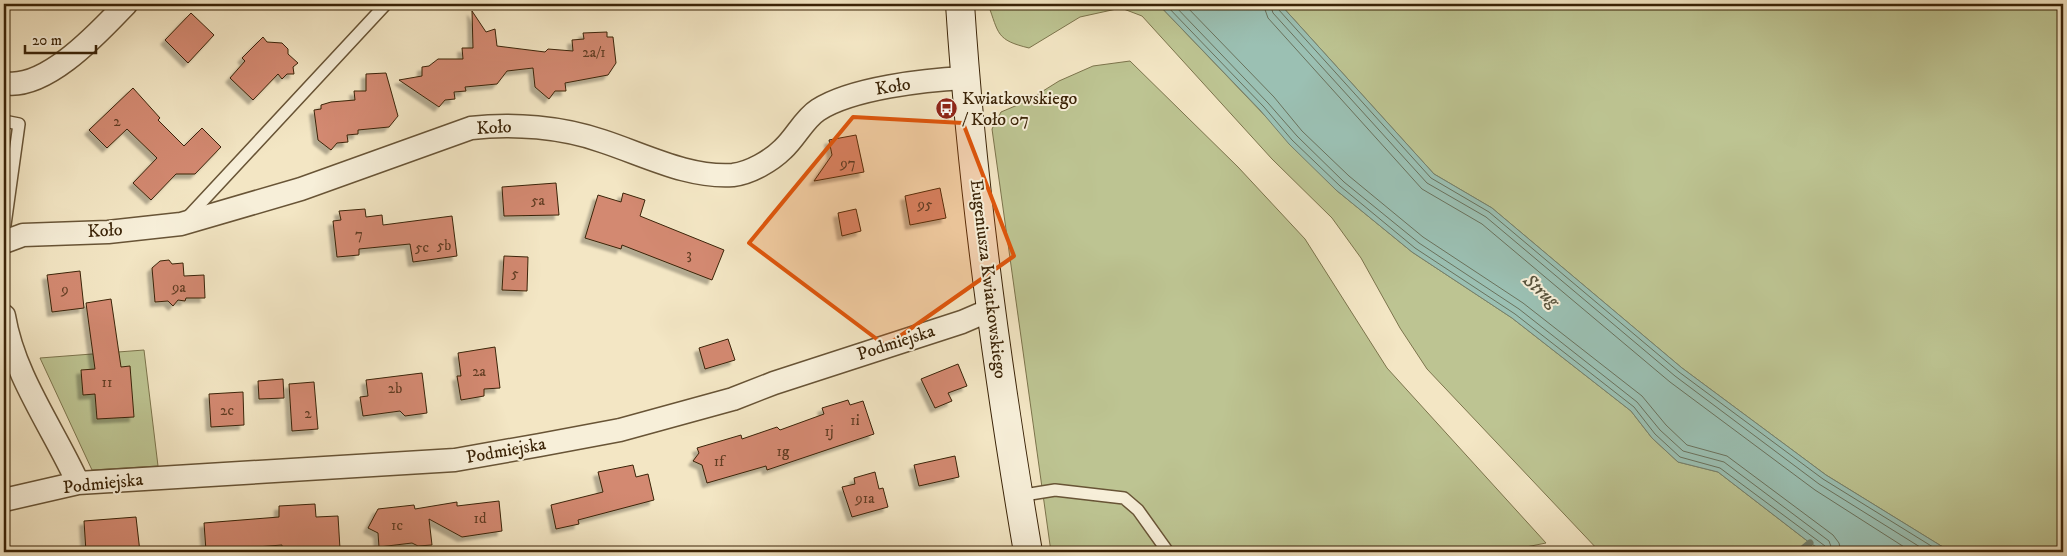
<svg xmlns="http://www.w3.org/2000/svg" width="2067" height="556" font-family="'IM FELL DW Pica',serif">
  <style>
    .green { fill: #bdc492; stroke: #7c744c }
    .water { fill: #9bc0b3; stroke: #74816e }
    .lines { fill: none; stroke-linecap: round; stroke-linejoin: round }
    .shore { stroke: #6a725d; stroke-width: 1 }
    .stream { stroke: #74816e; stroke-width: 7 }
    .building { fill: #d38971; stroke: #3a2307; filter: url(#shadow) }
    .lane-casing { stroke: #685436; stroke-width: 14 }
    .street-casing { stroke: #685436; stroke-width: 25 }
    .secondary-casing { stroke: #3a2307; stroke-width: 30 }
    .lane { stroke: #f7efd9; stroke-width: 11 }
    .street { stroke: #f7efd9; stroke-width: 22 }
    .secondary { stroke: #f7efd9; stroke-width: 28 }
    .marked { fill: #df560c; fill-opacity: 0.2; stroke: #df560c; stroke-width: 4; stroke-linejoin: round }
    .labels { text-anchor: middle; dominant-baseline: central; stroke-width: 4; stroke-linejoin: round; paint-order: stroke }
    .number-label { font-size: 15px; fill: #603c22 }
    .street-label { font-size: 18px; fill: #3a2307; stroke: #f7efd9 }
    .poi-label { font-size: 18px; fill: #3a2307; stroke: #f7efd9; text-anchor: start }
    .water-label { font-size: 19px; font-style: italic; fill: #57523b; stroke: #f7efd9 }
  </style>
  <defs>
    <filter id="shadow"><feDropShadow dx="-4.5" dy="4.5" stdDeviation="1" flood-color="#0004"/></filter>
  </defs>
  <rect width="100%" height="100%" fill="#f3e6c4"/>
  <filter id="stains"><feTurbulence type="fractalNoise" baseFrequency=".004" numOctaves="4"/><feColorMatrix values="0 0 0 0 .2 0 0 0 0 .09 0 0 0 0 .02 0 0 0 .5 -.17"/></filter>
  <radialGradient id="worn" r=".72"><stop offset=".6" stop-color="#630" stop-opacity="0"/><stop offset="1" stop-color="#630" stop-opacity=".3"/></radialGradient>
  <!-- green -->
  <path class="green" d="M 988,4 L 1158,4 L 1336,190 L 1412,252 L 1512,318 L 1631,411 L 1652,438 L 1678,462 L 1718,472 L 1810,543 L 1825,552 L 1600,552 L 1427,369 L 1400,328 L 1361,258 L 1332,218 L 1272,159 L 1142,16 L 1121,8 L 1080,17 L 1029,48 C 996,40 999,34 988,4 Z
    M 1280,4 L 2063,4 L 2063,552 L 1951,552 L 1826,475 L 1682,368 L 1492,208 L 1434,174 Z
    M 1130,61 L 1238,167 L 1305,239 L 1387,368 L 1546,543 L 1501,552 L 1051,552 L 992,129 L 1001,112 L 1027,101 L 1059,81 L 1093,66 Z
    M 144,350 L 158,466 L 92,470 L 40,358 Z"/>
  <!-- water -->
  <path class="water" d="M 1158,4 L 1280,4 L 1434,174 L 1492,208 L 1682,368 L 1826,475 L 1951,552 L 1825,552 L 1810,543 L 1718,472 L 1678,462 L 1652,438 L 1631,411 L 1512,318 L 1412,252 L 1336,190 L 1289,144 L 1260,110 Z"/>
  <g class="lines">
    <!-- shore -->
    <path class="shore" d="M 1165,4 L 1264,107 L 1292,140 L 1340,186 L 1415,248 L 1515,314 L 1634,407 L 1655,434 L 1680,457 L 1720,468 L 1825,546 L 1827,552
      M 1173,4 L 1268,103 L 1297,136 L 1344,182 L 1419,243 L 1519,309 L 1637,402 L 1660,430 L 1683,451 L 1724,462 L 1829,541 L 1833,552
      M 1184,4 L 1274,97 L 1302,131 L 1349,176 L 1423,237 L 1523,303 L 1642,396 L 1666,425 L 1687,445 L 1727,456 L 1833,535 L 1839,543 L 1841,552
      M 1263,4 L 1268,18 L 1422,189 L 1482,224 L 1670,382 L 1815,490 L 1912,552
      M 1270,4 L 1273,13 L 1427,183 L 1486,217 L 1675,376 L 1819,484 L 1928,552
      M 1276,4 L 1278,9 L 1431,178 L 1489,212 L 1679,372 L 1823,479 L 1941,552"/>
    <!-- stream -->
    <path class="stream" d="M 1799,552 L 1810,543"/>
  </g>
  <!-- building -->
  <path class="building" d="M 472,11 L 486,32 L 495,29 L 497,46 L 545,52 L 548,49 L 573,51 L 572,40 L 584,39 L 583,33 L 607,32 L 607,37 L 613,37 L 616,63 L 608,75 L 565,83 L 566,91 L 555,91 L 549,99 L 535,87 L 533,68 L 507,71 L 497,84 L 465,87 L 466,91 L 454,92 L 455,99 L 445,100 L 439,107 L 399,80 L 422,76 L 422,67 L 429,66 L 438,59 L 463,59 L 462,48 L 473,48 Z
    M 191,13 L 214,35 L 188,63 L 165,40 Z
    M 263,37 L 267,42 L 282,43 L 288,49 L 288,54 L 298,63 L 293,67 L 294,74 L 287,74 L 282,79 L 278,74 L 253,100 L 230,78 L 245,61 L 242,58 Z
    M 386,73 L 398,116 L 389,127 L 358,130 L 358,134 L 347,135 L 348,142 L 337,143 L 331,150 L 318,140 L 314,110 L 321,109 L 321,105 L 331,102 L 355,100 L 354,91 L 366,91 L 366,74 Z
    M 133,88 L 160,118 L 158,120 L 184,146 L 202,128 L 221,147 L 195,174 L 176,174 L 151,200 L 133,183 L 157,158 L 127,129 L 107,148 L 89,130 Z
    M 856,135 L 864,172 L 814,181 L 832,155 L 829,140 Z
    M 556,183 L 559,215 L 504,216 L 502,187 Z
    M 940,188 L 946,218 L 910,225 L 905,196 Z
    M 623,193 L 645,200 L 640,216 L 724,250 L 712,280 L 622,245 L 621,249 L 585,238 L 598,195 L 621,202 Z
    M 365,209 L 366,217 L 382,215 L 383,225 L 452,216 L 457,256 L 413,262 L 410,244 L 359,249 L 359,255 L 337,257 L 333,221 L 341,220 L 339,211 Z
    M 856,209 L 861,231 L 842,236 L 838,213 Z
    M 504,256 L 528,257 L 527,291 L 502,290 Z
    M 169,260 L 172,264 L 183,263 L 184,276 L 204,275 L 205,298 L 186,298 L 185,301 L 178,300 L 173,306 L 168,301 L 155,302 L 152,268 L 160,261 Z
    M 80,271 L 84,308 L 52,312 L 47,275 Z
    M 111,299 L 121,367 L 130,366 L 134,417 L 97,419 L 95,394 L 83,395 L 81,370 L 95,369 L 86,303 Z
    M 728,339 L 735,360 L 705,369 L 699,348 Z
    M 495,347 L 500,388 L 484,389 L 484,396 L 461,400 L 457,376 L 461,376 L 458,353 Z
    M 958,364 L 967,386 L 948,393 L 952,401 L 935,408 L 921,379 Z
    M 422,373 L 427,413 L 405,416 L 400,411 L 363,416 L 360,397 L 368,396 L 366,380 Z
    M 283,379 L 284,398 L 259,399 L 258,381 Z
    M 314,382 L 318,429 L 292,431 L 289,384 Z
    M 243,392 L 244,425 L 211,427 L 209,394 Z
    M 848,400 L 850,405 L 863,401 L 874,434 L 767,470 L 766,466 L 707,483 L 702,465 L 693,461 L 699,453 L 697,448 L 741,435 L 742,439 L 777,427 L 780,430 L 824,414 L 822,408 Z
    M 955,456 L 959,477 L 919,486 L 914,465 Z
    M 633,465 L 636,477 L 648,474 L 654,500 L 578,520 L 579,524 L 556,529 L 551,505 L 603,492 L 598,472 Z
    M 875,472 L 879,489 L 883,488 L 888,507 L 852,517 L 842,487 L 855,484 L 854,478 Z
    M 499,501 L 502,531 L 462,537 L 429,519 L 432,545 L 418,546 L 412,543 L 379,547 L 378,533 L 368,528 L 378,509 L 414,505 L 415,509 L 457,502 L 457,506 Z
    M 315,504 L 316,517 L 338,516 L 340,549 L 282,552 L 282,545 L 206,551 L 204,523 L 279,517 L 279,506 Z
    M 136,517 L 140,552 L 86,552 L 84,521 Z"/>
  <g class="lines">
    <defs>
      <path id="lane" d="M 4,121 L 19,124 L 4,232
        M 186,219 L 386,4
        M 1018,496 L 1055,490 L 1124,498 L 1138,510 L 1168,552"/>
      <path id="street" d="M 4,83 C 46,91 100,31 126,4
        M 4,242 L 23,235 L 108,232 L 181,224 L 301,189 L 471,128 C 513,123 562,127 602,141 C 645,155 688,178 733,175 C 750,173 771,161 783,149 C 796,137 804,119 818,110 C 852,88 925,80 965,78
        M 4,316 C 14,376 53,428 78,483
        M 4,500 L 78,483 L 455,460 L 540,445 L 620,430 L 733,399 L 774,383 L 962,322 L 990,310"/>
      <path id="secondary" d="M 960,4 C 972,188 997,370 1028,552"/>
    </defs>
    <!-- lane casing -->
    <use href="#lane" class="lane-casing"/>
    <!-- street casing -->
    <use href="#street" class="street-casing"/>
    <!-- secondary casing -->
    <use href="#secondary" class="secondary-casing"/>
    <!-- lane -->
    <use href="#lane" class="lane"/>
    <!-- street -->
    <use href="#street" class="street"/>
    <!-- secondary -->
    <use href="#secondary" class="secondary"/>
  </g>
  <!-- marked area -->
  <path class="marked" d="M 853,117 L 963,123 L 1014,256 L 886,346 L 749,243 Z"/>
  <!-- icons -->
  <defs>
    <symbol id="bus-disc" viewBox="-11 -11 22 22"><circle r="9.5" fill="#8f2418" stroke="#f7efd9"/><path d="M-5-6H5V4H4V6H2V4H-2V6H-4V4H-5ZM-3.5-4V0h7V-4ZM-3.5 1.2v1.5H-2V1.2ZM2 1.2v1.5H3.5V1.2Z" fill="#fff"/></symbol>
  </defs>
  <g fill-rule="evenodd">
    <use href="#bus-disc" x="934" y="96" width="25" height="25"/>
  </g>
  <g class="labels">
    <!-- number labels -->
    <g class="number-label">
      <text x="594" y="52">2a/1</text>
      <text x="117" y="121">2</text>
      <text x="848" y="163">97</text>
      <text x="538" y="200">5a</text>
      <text x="925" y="204">95</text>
      <text x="359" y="234">7</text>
      <text x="444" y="245">5b</text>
      <text x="422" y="247">5c</text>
      <text x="689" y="254">3</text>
      <text x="515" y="273">5</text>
      <text x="179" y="287">9a</text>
      <text x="65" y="289">9</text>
      <text x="479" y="371">2a</text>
      <text x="107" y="382">11</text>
      <text x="395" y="388">2b</text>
      <text x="227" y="410">2c</text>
      <text x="308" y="413">2</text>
      <text x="855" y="420">1i</text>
      <text x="829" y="431">1j</text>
      <text x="783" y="451">1g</text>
      <text x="719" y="461">1f</text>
      <text x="865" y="498">91a</text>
      <text x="480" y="518">1d</text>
      <text x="397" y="525">1c</text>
    </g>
    <!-- street labels -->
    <g class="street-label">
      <text transform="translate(893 87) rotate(-9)">Koło</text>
      <text transform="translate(494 128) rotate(-3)">Koło</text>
      <text transform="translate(105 231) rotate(-3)">Koło</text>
      <text transform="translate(988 279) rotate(83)">Eugeniusza Kwiatkowskiego</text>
      <text transform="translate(896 343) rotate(-18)">Podmiejska</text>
      <text transform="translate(506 451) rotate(-10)">Podmiejska</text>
      <text transform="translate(103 484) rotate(-6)">Podmiejska</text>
    </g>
    <!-- poi labels -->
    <g class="poi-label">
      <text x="962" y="99">Kwiatkowskiego<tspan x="962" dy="21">/ Koło 07</tspan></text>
    </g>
    <!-- water labels -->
    <g class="water-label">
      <text transform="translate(1541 291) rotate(41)">Strug</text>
    </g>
  </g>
  <!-- margin -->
  <rect width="2067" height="556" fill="none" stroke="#f3e6c4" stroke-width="20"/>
  <rect x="5" y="5" width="2057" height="546" fill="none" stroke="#3a2307" stroke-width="2.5"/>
  <rect x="10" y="10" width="2047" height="536" fill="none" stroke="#3a2307"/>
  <!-- scale -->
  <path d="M25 45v8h71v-8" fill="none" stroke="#3a2307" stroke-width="2.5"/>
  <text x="32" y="45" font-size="15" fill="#3a2307" stroke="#f7efd9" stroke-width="4" paint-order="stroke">20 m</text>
  <rect width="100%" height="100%" filter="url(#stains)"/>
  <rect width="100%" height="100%" fill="url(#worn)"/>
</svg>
